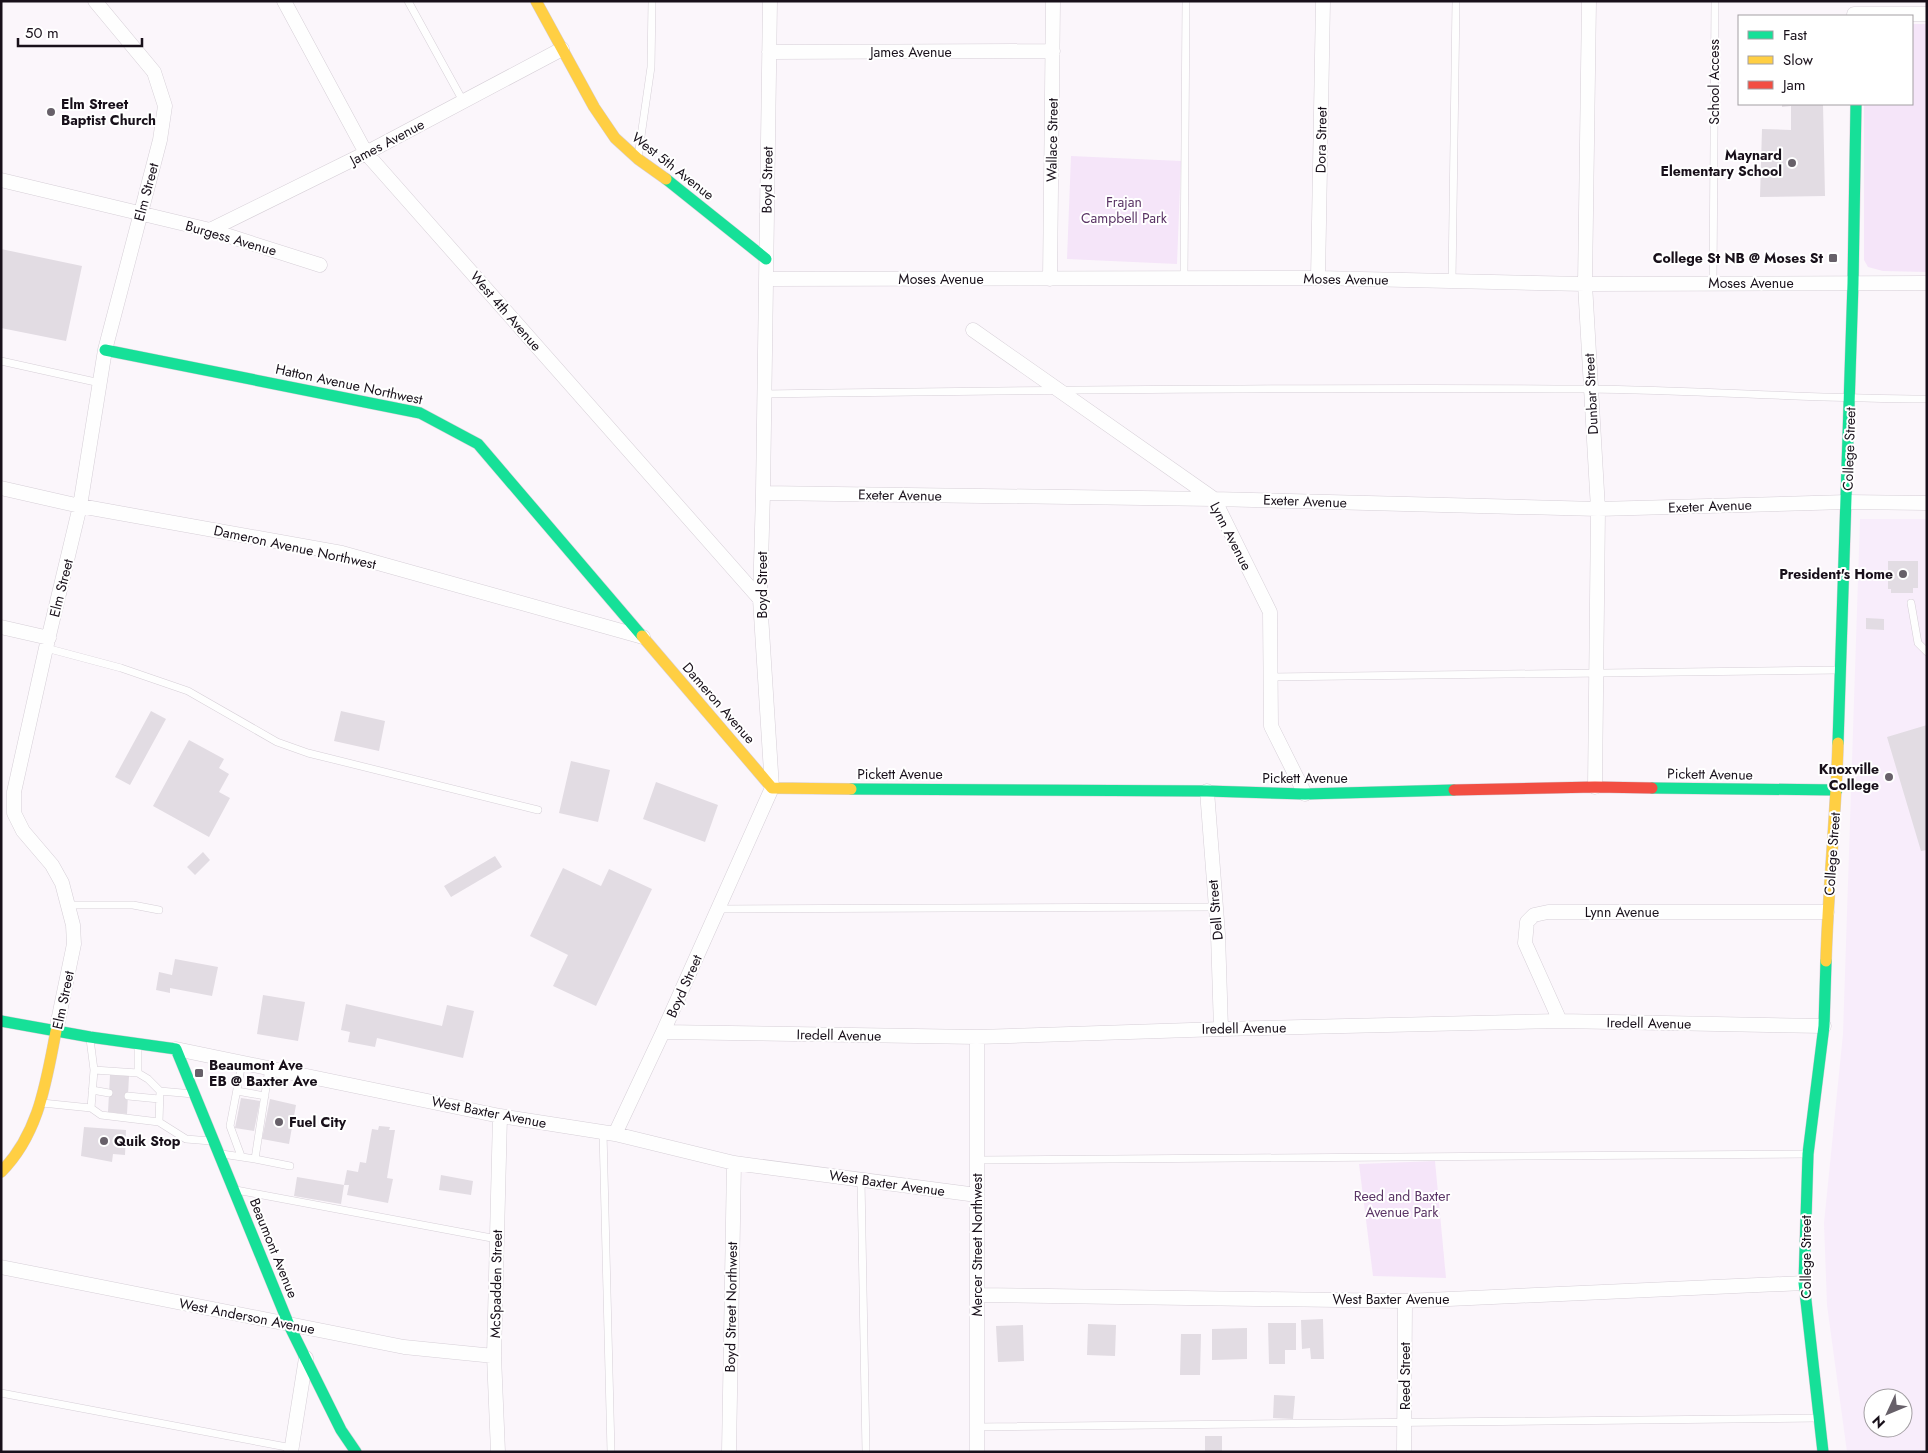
<svg xmlns="http://www.w3.org/2000/svg" width="1928" height="1453" font-family="Jost,sans-serif">
  <style>
    .built { fill: #f8edfb; fill-rule: evenodd }
    .green { fill: #f5e5f9 }
    .building { fill: #e2dce3 }
    .lines { fill: none; stroke-linecap: round; stroke-linejoin: round }
    .lane-casing { stroke: #d6cfd7; stroke-width: 8 }
    .street-casing { stroke: #d6cfd7; stroke-width: 15 }
    .fast-casing { stroke: #d6cfd7; stroke-width: 12 }
    .slow-casing { stroke: #d6cfd7; stroke-width: 12 }
    .jam-casing { stroke: #d6cfd7; stroke-width: 12 }
    .lane { stroke: #fefefe; stroke-width: 7 }
    .street { stroke: #fefefe; stroke-width: 14 }
    .fast { stroke: #16e098; stroke-width: 11 }
    .slow { stroke: #ffcf43; stroke-width: 11 }
    .jam { stroke: #f24e42; stroke-width: 11 }
    .poi-dot { fill: #676069; stroke: #fff; stroke-width: 2 }
    .labels { text-anchor: middle; dominant-baseline: central; stroke-width: 4; stroke-linejoin: round; paint-order: stroke }
    .street-label { font-size: 14px; fill: #18101a; stroke: #fff }
    .poi-label { font-size: 14px; font-weight: bold; fill: #18101a; stroke: #fff; text-anchor: start }
    .park-label { font-size: 14px; fill: #5a3465; stroke: #fff }
  </style>
  <rect width="100%" height="100%" fill="#fbf6fb"/>
  <!-- built -->
  <path class="built" d="M 1860,519 L 1927,519 L 1927,1452 L 1847,1452 L 1827,1305 L 1824,1223 L 1843,1034 ZM 1873,1398 L 1903,1398 L 1903,1428 L 1873,1428 Z"/>
  <!-- green -->
  <path class="green" d="M 1912,24 L 1927,24 L 1927,272 L 1883,271 L 1868,267 L 1864,260 L 1864,104 L 1912,104 Z
    M 1071,156 L 1181,161 L 1177,264 L 1067,259 Z
    M 1435,1161 L 1446,1278 L 1373,1276 L 1359,1164 Z"/>
  <!-- building -->
  <path class="building" d="M 1782,104 L 1823,104 L 1825,196 L 1760,197 L 1762,129 L 1791,130 L 1791,106 L 1782,107 Z
    M 1,249 L 82,266 L 66,341 L 1,328 Z
    M 1888,561 L 1918,561 L 1918,588 L 1913,588 L 1913,593 L 1891,593 L 1891,589 L 1888,589 Z
    M 1866,618 L 1884,619 L 1884,630 L 1866,629 Z
    M 151,711 L 166,719 L 130,785 L 115,777 Z
    M 341,711 L 385,721 L 379,751 L 334,741 Z
    M 1927,725 L 1927,850 L 1921,851 L 1887,737 Z
    M 189,740 L 224,759 L 219,768 L 229,774 L 219,792 L 230,798 L 209,837 L 153,806 Z
    M 571,761 L 610,770 L 598,822 L 559,813 Z
    M 656,782 L 718,805 L 705,842 L 643,819 Z
    M 203,852 L 210,860 L 195,875 L 187,867 Z
    M 495,856 L 502,867 L 451,897 L 444,886 Z
    M 563,868 L 601,886 L 609,869 L 652,889 L 596,1006 L 553,986 L 568,955 L 530,936 Z
    M 175,959 L 218,967 L 212,996 L 170,988 L 170,993 L 156,990 L 159,972 L 172,975 Z
    M 263,995 L 305,1002 L 298,1041 L 257,1034 Z
    M 346,1004 L 442,1026 L 447,1005 L 474,1011 L 463,1058 L 377,1038 L 375,1047 L 348,1042 L 350,1032 L 341,1030 Z
    M 110,1075 L 129,1076 L 127,1114 L 108,1112 Z
    M 241,1098 L 260,1101 L 254,1131 L 235,1128 Z
    M 270,1099 L 296,1105 L 289,1144 L 262,1139 Z
    M 379,1126 L 390,1127 L 389,1130 L 395,1130 L 387,1178 L 393,1179 L 388,1203 L 347,1195 L 349,1185 L 344,1185 L 341,1204 L 294,1196 L 297,1177 L 344,1185 L 347,1170 L 358,1172 L 360,1162 L 366,1163 L 372,1129 L 378,1130 Z
    M 84,1127 L 126,1130 L 125,1155 L 113,1154 L 112,1162 L 81,1156 Z
    M 441,1175 L 473,1181 L 471,1195 L 439,1190 Z
    M 1323,1319 L 1324,1359 L 1311,1359 L 1310,1348 L 1302,1349 L 1301,1320 Z
    M 1268,1323 L 1296,1323 L 1296,1350 L 1285,1350 L 1285,1364 L 1269,1364 Z
    M 1088,1324 L 1116,1325 L 1115,1356 L 1087,1355 Z
    M 1023,1325 L 1024,1361 L 998,1362 L 996,1326 Z
    M 1247,1328 L 1247,1359 L 1212,1360 L 1212,1329 Z
    M 1181,1334 L 1201,1334 L 1200,1375 L 1180,1375 Z
    M 1274,1395 L 1295,1396 L 1293,1419 L 1273,1418 Z
    M 1205,1436 L 1222,1436 L 1222,1452 L 1205,1452 Z"/>
  <g class="lines">
    <defs>
      <path id="lane" d="M 408,1 L 463,101
        M 638,157 L 651,67 L 652,1
        M 1184,278 L 1186,1
        M 1452,281 L 1456,1
        M 1713,284 L 1715,1
        M 1,361 L 100,383
        M 764,394 C 1039,390 1313,387 1588,389 C 1701,390 1814,399 1927,399
        M 1911,603 L 1918,643 L 1927,652
        M 46,648 L 121,668 L 188,691 L 277,742 L 308,753 L 538,810
        M 1270,677 L 1840,670
        M 69,905 L 133,905 L 159,910
        M 718,909 L 1215,907
        M 90,1039 L 94,1070 L 91,1108
        M 138,1045 L 138,1073
        M 94,1070 L 138,1073 L 148,1079 L 160,1091
        M 92,1090 L 109,1093
        M 237,1091 L 265,1096
        M 128,1096 L 159,1099
        M 42,1103 L 91,1108 L 101,1115 L 159,1122 L 186,1139 L 211,1141
        M 159,1122 L 160,1091 L 193,1094
        M 603,1132 L 611,1452
        M 222,1154 L 255,1159 L 269,1068
        M 241,1156 L 230,1126 L 242,1063
        M 255,1159 L 290,1166
        M 977,1160 L 1808,1154
        M 861,1180 L 866,1452
        M 236,1190 L 497,1239
        M 1,1393 L 292,1448
        M 977,1427 L 1818,1418"/>
      <path id="street" d="M 284,1 L 366,153 L 760,599
        M 1589,1 L 1585,284 L 1598,509 L 1595,787
        M 1854,14 L 1927,14
        M 769,52 L 1053,51
        M 1,180 L 210,230 L 320,265
        M 210,230 L 366,153 L 562,49
        M 1318,278 L 1323,1
        M 766,279 L 1318,278 L 1585,284 L 1927,283
        M 1050,279 L 1053,1
        M 973,330 L 1214,499 L 1270,612 L 1271,726 L 1305,794
        M 1,488 L 80,506 L 342,553 L 643,637
        M 763,493 L 1214,499 L 1598,509 L 1847,502 L 1927,503
        M 1,627 L 49,638
        M 1207,791 L 1218,934 L 1221,1029
        M 1560,1021 L 1525,943 L 1527,922 L 1534,915 L 1548,912 L 1827,912
        M 56,1031 L 74,944 L 73,925 L 62,883 L 52,865 L 23,831 L 14,813 L 14,792 L 46,648 L 80,506 L 105,350 L 160,140 L 165,106 L 154,72 L 95,1
        M 663,1032 L 977,1037 L 1221,1029 L 1560,1021 L 1824,1026
        M 977,1037 L 977,1452
        M 176,1049 L 500,1116 L 615,1134 L 734,1163 L 977,1195
        M 615,1134 L 663,1032 L 772,788 L 760,599 L 763,493 L 770,1
        M 1,1267 L 404,1347 L 494,1356
        M 977,1295 L 1405,1301 L 1804,1283
        M 291,1452 L 306,1358
        M 498,1452 L 494,1356 L 500,1116
        M 729,1452 L 734,1163
        M 1404,1452 L 1405,1301"/>
      <path id="fast" d="M 666,179 L 766,259
        M 105,350 L 420,413 L 478,444 L 642,636
        M 1838,743 L 1853,283 L 1856,104
        M 1652,788 L 1837,790
        M 851,789 L 1207,791 L 1305,794 L 1454,790
        M 1,1021 L 90,1037 L 176,1049 L 289,1325 L 341,1430 L 356,1452
        M 1823,1452 L 1804,1283 L 1808,1154 L 1824,1026 L 1826,961"/>
      <path id="slow" d="M 536,1 L 594,107 L 615,138 L 638,159 L 666,179
        M 642,636 L 772,788 L 851,789
        M 1826,961 C 1828,889 1836,816 1838,743
        M 1,1172 C 39,1134 46,1082 56,1031"/>
      <path id="jam" d="M 1454,790 L 1595,787 L 1652,788"/>
    </defs>
    <!-- lane casing -->
    <use href="#lane" class="lane-casing"/>
    <!-- street casing -->
    <use href="#street" class="street-casing"/>
    <!-- fast casing -->
    <use href="#fast" class="fast-casing"/>
    <!-- slow casing -->
    <use href="#slow" class="slow-casing"/>
    <!-- jam casing -->
    <use href="#jam" class="jam-casing"/>
    <!-- lane -->
    <use href="#lane" class="lane"/>
    <!-- street -->
    <use href="#street" class="street"/>
    <!-- fast -->
    <use href="#fast" class="fast"/>
    <!-- slow -->
    <use href="#slow" class="slow"/>
    <!-- jam -->
    <use href="#jam" class="jam"/>
  </g>
  <!-- markers -->
  <g class="poi-dot">
    <circle cx="51" cy="112" r="5"/>
    <circle cx="1792" cy="163" r="5"/>
    <rect x="1828" y="253" width="10" height="10" rx="2.5"/>
    <circle cx="1903" cy="574" r="5"/>
    <circle cx="1889" cy="777" r="5"/>
    <rect x="194" y="1068" width="10" height="10" rx="2.5"/>
    <circle cx="279" cy="1122" r="5"/>
    <circle cx="104" cy="1141" r="5"/>
  </g>
  <g class="labels">
    <!-- street labels -->
    <g class="street-label">
      <text x="911" y="52">James Avenue</text>
      <text transform="translate(1714 82) rotate(-90)">School Access</text>
      <text transform="translate(1052 140) rotate(-89)">Wallace Street</text>
      <text transform="translate(1321 140) rotate(-89)">Dora Street</text>
      <text transform="translate(387 142) rotate(-28)">James Avenue</text>
      <text transform="translate(673 166) rotate(38)">West 5th Avenue</text>
      <text transform="translate(767 180) rotate(-89)">Boyd Street</text>
      <text transform="translate(146 192) rotate(-75)">Elm Street</text>
      <text transform="translate(231 238) rotate(16)">Burgess Avenue</text>
      <text x="941" y="279">Moses Avenue</text>
      <text transform="translate(1346 279) rotate(1)">Moses Avenue</text>
      <text x="1751" y="283">Moses Avenue</text>
      <text transform="translate(506 311) rotate(49)">West 4th Avenue</text>
      <text transform="translate(349 384) rotate(12)">Hatton Avenue Northwest</text>
      <text transform="translate(1591 394) rotate(-93)">Dunbar Street</text>
      <text transform="translate(1849 449) rotate(-88)">College Street</text>
      <text transform="translate(900 495) rotate(1)">Exeter Avenue</text>
      <text transform="translate(1305 501) rotate(2)">Exeter Avenue</text>
      <text transform="translate(1710 506) rotate(-2)">Exeter Avenue</text>
      <text transform="translate(1231 536) rotate(63)">Lynn Avenue</text>
      <text transform="translate(295 547) rotate(12)">Dameron Avenue Northwest</text>
      <text transform="translate(762 585) rotate(-90)">Boyd Street</text>
      <text transform="translate(61 588) rotate(-76)">Elm Street</text>
      <text transform="translate(719 703) rotate(49)">Dameron Avenue</text>
      <text x="900" y="774">Pickett Avenue</text>
      <text transform="translate(1710 774) rotate(1)">Pickett Avenue</text>
      <text x="1305" y="778">Pickett Avenue</text>
      <text transform="translate(1832 854) rotate(-86)">College Street</text>
      <text transform="translate(1215 910) rotate(-95)">Dell Street</text>
      <text x="1622" y="912">Lynn Avenue</text>
      <text transform="translate(684 986) rotate(-66)">Boyd Street</text>
      <text transform="translate(63 1000) rotate(-78)">Elm Street</text>
      <text transform="translate(1649 1023) rotate(1)">Iredell Avenue</text>
      <text transform="translate(1244 1028) rotate(-1)">Iredell Avenue</text>
      <text transform="translate(839 1035) rotate(1)">Iredell Avenue</text>
      <text transform="translate(489 1112) rotate(11)">West Baxter Avenue</text>
      <text transform="translate(887 1183) rotate(8)">West Baxter Avenue</text>
      <text transform="translate(977 1245) rotate(-90)">Mercer Street Northwest</text>
      <text transform="translate(274 1248) rotate(68)">Beaumont Avenue</text>
      <text transform="translate(1806 1257) rotate(-90)">College Street</text>
      <text transform="translate(496 1284) rotate(-89)">McSpadden Street</text>
      <text x="1391" y="1299">West Baxter Avenue</text>
      <text transform="translate(731 1307) rotate(-89)">Boyd Street Northwest</text>
      <text transform="translate(247 1316) rotate(11)">West Anderson Avenue</text>
      <text transform="translate(1405 1376) rotate(-90)">Reed Street</text>
    </g>
    <!-- poi labels -->
    <g class="poi-label">
      <text x="61" y="104">Elm Street<tspan x="61" dy="16">Baptist Church</tspan></text>
      <text x="1782" y="155" text-anchor="end">Maynard<tspan x="1782" dy="16">Elementary School</tspan></text>
      <text x="1823" y="258" text-anchor="end">College St NB @ Moses St</text>
      <text x="1893" y="574" text-anchor="end">President's Home</text>
      <text x="1879" y="769" text-anchor="end">Knoxville<tspan x="1879" dy="16">College</tspan></text>
      <text x="209" y="1065">Beaumont Ave<tspan x="209" dy="16">EB @ Baxter Ave</tspan></text>
      <text x="289" y="1122">Fuel City</text>
      <text x="114" y="1141">Quik Stop</text>
    </g>
    <!-- park labels -->
    <g class="park-label">
      <text x="1124" y="202">Frajan<tspan x="1124" dy="16">Campbell Park</tspan></text>
      <text x="1402" y="1196">Reed and Baxter<tspan x="1402" dy="16">Avenue Park</tspan></text>
    </g>
  </g>
  <!-- border -->
  <rect width="1928" height="1453" fill="none" stroke="#18101a" stroke-width="5"/>
  <!-- legend -->
  <rect x="1738" y="15" width="175" height="90" fill="#ffffff" stroke="#a39fa3"/>
  <rect x="1748" y="31" width="25" height="8" fill="#16e098" stroke="#a39fa3"/>
  <text x="1783" y="40" font-size="15" fill="#18101a">Fast</text>
  <rect x="1748" y="56" width="25" height="8" fill="#ffcf43" stroke="#a39fa3"/>
  <text x="1783" y="65" font-size="15" fill="#18101a">Slow</text>
  <rect x="1748" y="81" width="25" height="8" fill="#f24e42" stroke="#a39fa3"/>
  <text x="1783" y="90" font-size="15" fill="#18101a">Jam</text>
  <!-- north arrow -->
  <g transform="translate(1888 1413) rotate(226)"><circle r="24" fill="#ffffff" stroke="#a39fa3"/>
  <path d="M0-4L9 19L0 12L-9 19Z" fill="#676069"/>
  <text y="-8" font-size="14" font-weight="bold" text-anchor="middle" fill="#18101a">N</text>
  </g>
  <!-- scale -->
  <path d="M18 38v8h124v-8" fill="none" stroke="#18101a" stroke-width="2.5"/>
  <text x="25" y="38" font-size="15" fill="#18101a" stroke="#ffffff" stroke-width="4" paint-order="stroke">50 m</text>
</svg>
